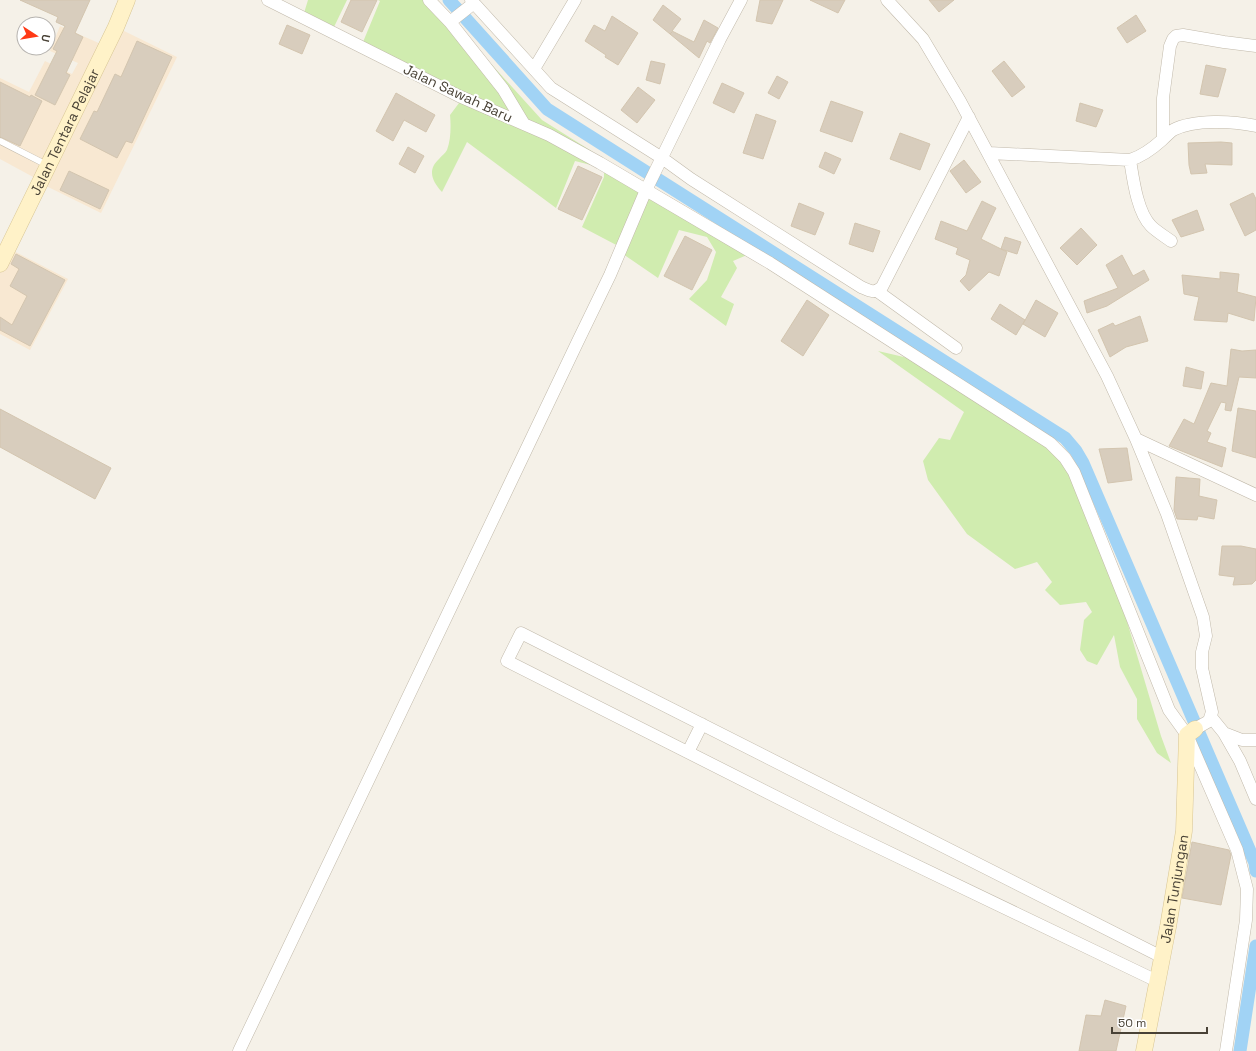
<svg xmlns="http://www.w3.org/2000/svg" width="1256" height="1051" font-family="'Space Grotesk',sans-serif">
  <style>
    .commercial { fill: #f8e8d2 }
    .green { fill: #d0ecaf }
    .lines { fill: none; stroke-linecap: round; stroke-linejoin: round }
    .canal { stroke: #a1d3f5; stroke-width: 13 }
    .building { fill: #d8cdbd; stroke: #d3c5af }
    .lane-casing { stroke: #c1b9aa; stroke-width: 7 }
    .street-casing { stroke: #c1b9aa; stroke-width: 13 }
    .secondary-casing { stroke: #d8c695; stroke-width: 17 }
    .lane { stroke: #fff; stroke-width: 6 }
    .street { stroke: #fff; stroke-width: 12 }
    .secondary { stroke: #fff2c8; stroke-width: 16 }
    .labels { text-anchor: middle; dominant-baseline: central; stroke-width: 4; stroke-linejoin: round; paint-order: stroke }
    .street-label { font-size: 14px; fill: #494236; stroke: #fff }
  </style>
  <rect width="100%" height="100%" fill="#f5f1e8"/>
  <!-- commercial -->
  <path class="commercial" d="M 60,26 L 101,44 L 35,178 L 0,159 L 0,78 L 29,92 L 45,61 L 72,74 L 78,63 L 50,51 Z
    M 116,27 L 177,57 L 101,213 L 40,183 Z
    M 8,248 L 68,279 L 30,350 L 0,334 L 0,264 Z"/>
  <!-- green -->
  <path class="green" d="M 308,0 L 347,0 L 334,27 L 304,13 Z
    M 378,0 L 433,0 L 542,120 L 593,152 L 465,94 L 363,42 L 380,1 Z
    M 462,102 L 548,138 L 590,161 L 591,165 L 575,161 L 556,208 L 467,142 L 442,192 C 432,181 427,170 439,159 C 442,155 445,154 447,150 C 451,140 451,125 450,115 L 459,103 Z
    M 604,170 L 747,255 L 733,261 L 737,268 L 721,297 L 734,304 L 726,326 L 689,299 L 707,280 L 716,252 L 707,237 L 679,230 L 658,278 L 620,252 L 622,248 L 582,227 L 604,177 Z
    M 878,351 L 921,361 L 1057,448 L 1071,471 L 1123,608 L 1161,736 L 1171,763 L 1157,753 L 1137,719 L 1137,699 L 1120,667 L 1114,635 L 1097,665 L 1087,661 L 1080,650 L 1084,620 L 1092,612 L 1086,602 L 1060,605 L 1045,590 L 1052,582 L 1037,562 L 1015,569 L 967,534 L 928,480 L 923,461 L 939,438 L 950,440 L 964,412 Z"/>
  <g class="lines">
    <!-- canal -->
    <path class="canal" d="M 449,0 L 547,109 L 1065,438 L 1076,451 L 1083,463 L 1255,863 L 1256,871
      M 1240,1051 L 1256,946"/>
  </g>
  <!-- building -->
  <path class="building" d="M 20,0 L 90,0 L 75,33 L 83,37 L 66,73 L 70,75 L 55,105 L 35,95 L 57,51 L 53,49 L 65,26 L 56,22 L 58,17 Z
    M 351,0 L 377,0 L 362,32 L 341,22 Z
    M 760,0 L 783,0 L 772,24 L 756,21 Z
    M 810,0 L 845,0 L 838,13 Z
    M 929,0 L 954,0 L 939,12 Z
    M 663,5 L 681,19 L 672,31 L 694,42 L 704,20 L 718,28 L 710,43 L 707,41 L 699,58 L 670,34 L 672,32 L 670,34 L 653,20 Z
    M 1136,15 L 1146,31 L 1127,43 L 1117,28 Z
    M 612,16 L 638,33 L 618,65 L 605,57 L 606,55 L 585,41 L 594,25 L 605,31 Z
    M 287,25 L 310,35 L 302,54 L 279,44 Z
    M 137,41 L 172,57 L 132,143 L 126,141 L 117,158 L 80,139 L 94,111 L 97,112 L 115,74 L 121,77 Z
    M 651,61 L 665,64 L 660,84 L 646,80 Z
    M 1004,61 L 1025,87 L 1012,97 L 992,71 Z
    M 1206,65 L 1226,69 L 1218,97 L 1200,94 Z
    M 777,76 L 788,82 L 779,99 L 768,93 Z
    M 0,82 L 30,97 L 31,95 L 42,101 L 20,146 L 0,137 Z
    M 722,83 L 744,93 L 734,113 L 713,103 Z
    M 638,87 L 655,100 L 637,123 L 621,110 Z
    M 396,93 L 435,115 L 426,132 L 404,120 L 393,141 L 376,131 Z
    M 831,101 L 863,112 L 852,142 L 820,131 Z
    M 1080,103 L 1103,110 L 1096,127 L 1076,121 Z
    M 756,114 L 776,121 L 763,159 L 743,153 Z
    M 900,133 L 930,144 L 920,170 L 890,159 Z
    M 1221,142 L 1232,143 L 1232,165 L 1205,164 L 1207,173 L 1191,174 L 1189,165 L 1188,143 Z
    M 408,147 L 424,156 L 415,173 L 399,164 Z
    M 825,152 L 841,159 L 834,174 L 819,167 Z
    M 964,160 L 981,182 L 966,193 L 950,171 Z
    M 578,166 L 602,177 L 582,220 L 558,209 Z
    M 69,171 L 109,190 L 100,209 L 60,190 Z
    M 1253,193 L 1256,199 L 1256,230 L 1245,236 L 1230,204 Z
    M 982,201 L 996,208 L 981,239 L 1007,252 L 999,276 L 989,272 L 969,291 L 960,281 L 966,275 L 970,260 L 956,254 L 958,248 L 935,239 L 941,221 L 967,231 Z
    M 799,203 L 824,213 L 815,235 L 791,226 Z
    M 1197,210 L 1204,230 L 1181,237 L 1172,220 Z
    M 855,223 L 880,231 L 873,252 L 849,244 Z
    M 1081,228 L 1097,245 L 1077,265 L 1060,248 Z
    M 685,236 L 712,250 L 692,290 L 664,276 Z
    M 1005,237 L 1021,242 L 1017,254 L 1001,249 Z
    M 16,254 L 65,280 L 30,346 L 0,330 L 0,317 L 12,325 L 27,296 L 10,286 L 19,269 L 11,264 Z
    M 1122,255 L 1133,276 L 1144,270 L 1149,280 L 1107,306 L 1087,313 L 1084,301 L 1118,288 L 1106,265 Z
    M 1220,272 L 1239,274 L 1237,292 L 1256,297 L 1254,321 L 1228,313 L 1227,322 L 1194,320 L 1199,297 L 1184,294 L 1182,275 L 1220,279 Z
    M 807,300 L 829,315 L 803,356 L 781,341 Z
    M 1036,300 L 1058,313 L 1045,337 L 1023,324 Z
    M 1000,304 L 1025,320 L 1016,335 L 991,319 Z
    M 1140,316 L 1148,341 L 1126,347 L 1110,357 L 1098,330 L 1113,323 L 1115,326 Z
    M 1231,349 L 1242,351 L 1256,350 L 1256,378 L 1239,377 L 1231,411 L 1225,410 L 1226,403 L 1221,402 L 1207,431 L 1211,433 L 1207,442 L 1226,448 L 1222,467 L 1169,446 L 1184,419 L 1194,424 L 1211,383 L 1227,386 Z
    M 1186,367 L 1204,372 L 1201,389 L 1183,386 Z
    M 1238,408 L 1256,411 L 1256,458 L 1232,451 Z
    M 0,409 L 111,468 L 95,499 L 0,447 Z
    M 1127,448 L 1132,480 L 1108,483 L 1099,449 Z
    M 1176,477 L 1200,479 L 1199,496 L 1217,500 L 1214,519 L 1198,516 L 1197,520 L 1177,519 L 1174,510 Z
    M 1222,546 L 1241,546 L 1256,549 L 1256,580 L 1252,584 L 1233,585 L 1235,577 L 1219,575 Z
    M 1192,842 L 1229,850 L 1231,855 L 1221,905 L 1182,898 Z
    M 1105,1000 L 1126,1006 L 1116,1051 L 1079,1051 L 1086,1015 L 1101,1016 Z"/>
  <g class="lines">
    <defs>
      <path id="lane" d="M 0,141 L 47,165"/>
      <path id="street" d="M 268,0 L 459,96 L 549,135 L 600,163 L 770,263 L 1050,443 L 1065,458 L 1074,472 L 1169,710 L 1187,735 L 1237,850 L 1247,889 L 1246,920 L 1226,1051
        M 429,0 L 450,22 L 503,89 L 524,124
        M 471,0 L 551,88 L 662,158 L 691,179 L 861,287 C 870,291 874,294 882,287 L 969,117
        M 887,0 L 923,39 L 960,101 L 1107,376 L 1136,439 L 1167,514 L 1203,617 L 1206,636 L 1202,652 L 1202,668 L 1212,712 L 1209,721 L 1195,729
        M 450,22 L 474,3
        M 534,69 L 575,0
        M 1163,139 L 1163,98 L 1170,46 L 1173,39 L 1176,36 L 1183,35 L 1224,42 L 1256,46
        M 989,153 L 1130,160 C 1143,156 1152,149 1162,140 C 1165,137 1169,133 1173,130 C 1194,119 1234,121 1256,126
        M 1130,160 C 1133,178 1137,212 1151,226 C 1156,231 1164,236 1171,241
        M 877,291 L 956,348
        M 1136,439 L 1256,495
        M 1211,717 L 1224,733 L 1242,740 L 1256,740
        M 1224,733 L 1240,761 L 1256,799
        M 688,752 L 702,724
        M 1157,981 L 836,827 L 507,661 L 521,633 L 1162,957
        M 239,1051 L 578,341 L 610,275 L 646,190 L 720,39 L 741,0"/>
      <g id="secondary">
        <path id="s1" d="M 0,264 L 116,27 L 127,0"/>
        <path id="s2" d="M 1144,1051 L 1168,927 L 1184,831 L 1187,735 L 1195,729"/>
      </g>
    </defs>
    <!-- lane casing -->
    <use href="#lane" class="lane-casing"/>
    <!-- street casing -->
    <use href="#street" class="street-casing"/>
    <!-- secondary casing -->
    <use href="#secondary" class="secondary-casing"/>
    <!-- lane -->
    <use href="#lane" class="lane"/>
    <!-- street -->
    <use href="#street" class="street"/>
    <!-- secondary -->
    <use href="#secondary" class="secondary"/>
  </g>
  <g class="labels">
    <!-- street labels -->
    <g class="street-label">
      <text transform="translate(458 93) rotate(25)">Jalan Sawah Baru</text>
      <text stroke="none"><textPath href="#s1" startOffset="147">Jalan Tentara Pelajar</textPath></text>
      <text stroke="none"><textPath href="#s2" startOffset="165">Jalan Tunjungan</textPath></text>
    </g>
  </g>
  <!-- north arrow -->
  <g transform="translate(36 36) rotate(102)"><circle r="19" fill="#ffffff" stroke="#b6b3af"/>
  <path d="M0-3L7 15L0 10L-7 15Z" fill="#ff3915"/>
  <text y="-6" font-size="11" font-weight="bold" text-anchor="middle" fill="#494236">U</text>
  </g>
  <!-- scale -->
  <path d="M1112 1027v6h95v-6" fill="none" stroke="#494236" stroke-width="2"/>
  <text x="1118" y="1027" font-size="12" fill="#494236" stroke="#ffffff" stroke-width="3" paint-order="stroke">50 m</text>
</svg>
